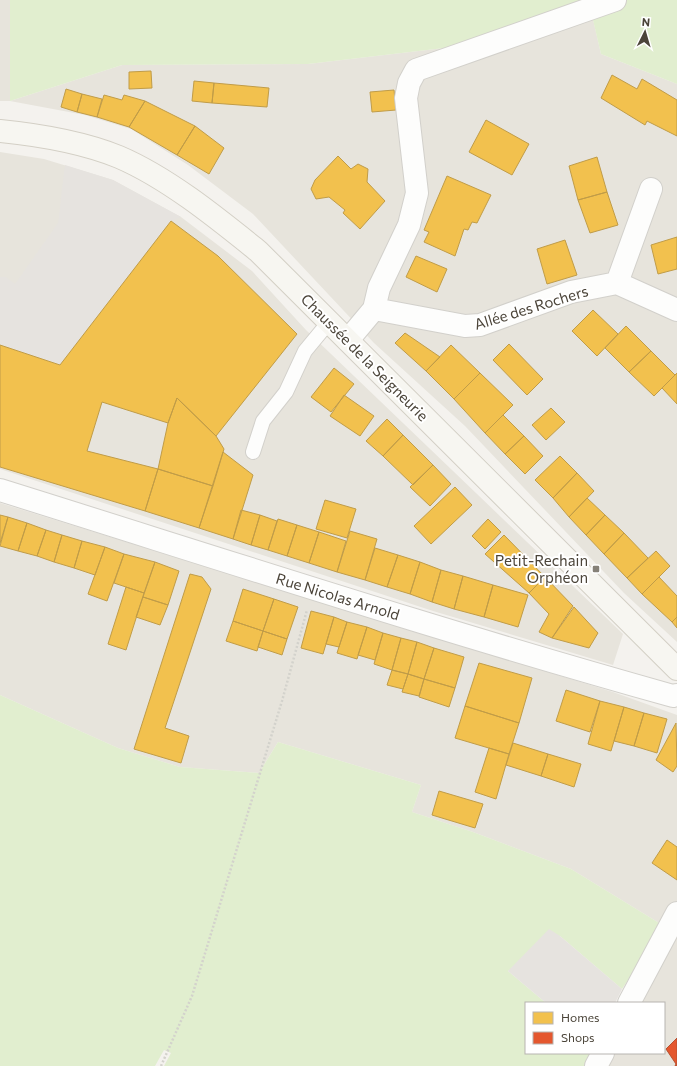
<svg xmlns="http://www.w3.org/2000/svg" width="677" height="1066" font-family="Commissioner,sans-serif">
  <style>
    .residential { fill: #e7e4dc }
    .green { fill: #e1eecf }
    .parking { fill: #e6e3df }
    .homes { fill: #f2c14e; stroke: #c09c48 }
    .shops { fill: #e4572e; stroke: #b65131 }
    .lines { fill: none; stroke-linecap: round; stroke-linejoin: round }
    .service-casing { stroke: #d2d0cb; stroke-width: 16 }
    .minor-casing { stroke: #d2d0cb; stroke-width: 24 }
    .tertiary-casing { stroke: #d2d0cb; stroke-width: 24 }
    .secondary-casing { stroke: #d3cfc5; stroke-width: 24 }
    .path { stroke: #d3d2cc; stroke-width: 2.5; stroke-dasharray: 2 2; stroke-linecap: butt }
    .service { stroke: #fdfdfc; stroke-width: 14 }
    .minor { stroke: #fdfdfc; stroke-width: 22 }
    .tertiary { stroke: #fdfdfc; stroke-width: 22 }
    .secondary { stroke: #f7f6f1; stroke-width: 22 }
    .poi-dot { fill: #868178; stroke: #fff; stroke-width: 1.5 }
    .labels { text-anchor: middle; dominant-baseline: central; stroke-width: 4; stroke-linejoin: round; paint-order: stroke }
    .street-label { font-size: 15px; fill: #4b4439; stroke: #fff }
    .poi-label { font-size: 15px; fill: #4b4439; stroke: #fff; text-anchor: end }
  </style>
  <rect width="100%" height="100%" fill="#f4f2ee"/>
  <!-- residential -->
  <path class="residential" d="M 0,0 L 10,0 L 10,101 L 122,65 L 308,64 L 478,44 L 589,2 L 601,54 L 677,84 L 677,642 L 624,593 L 465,426 L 374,343 L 253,214 L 188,165 L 131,129 L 85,115 L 10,101 L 0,101 Z
    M 0,152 L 44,159 L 113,180 L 181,217 L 252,271 L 306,330 L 623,634 L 613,665 L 433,611 L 0,469 Z
    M 0,503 L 613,692 L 677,715 L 677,903 L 664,926 L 571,869 L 473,832 L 412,812 L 421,785 L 278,742 L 259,773 L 180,767 L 118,748 L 0,695 Z
    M 677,929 L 677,1066 L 603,1066 L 610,1053 L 664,1053 L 664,1003 L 637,1003 Z"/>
  <!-- green -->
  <path class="green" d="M 10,0 L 677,0 L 677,84 L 601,54 L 589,3 L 478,44 L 308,64 L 122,65 L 10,101 Z
    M 0,695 L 118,748 L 180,767 L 259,773 L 278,742 L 421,785 L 412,812 L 473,832 L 571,869 L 664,926 L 622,989 L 560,936 L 508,971 L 546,1003 L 526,1003 L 526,1053 L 591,1053 L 584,1066 L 164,1066 L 171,1053 L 164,1050 L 155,1066 L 0,1066 Z"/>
  <!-- parking -->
  <path class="parking" d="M 65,165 L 113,180 L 181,217 L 171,221 L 60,365 L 0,344 L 0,277 L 6,277 L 15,284 L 58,223 Z
    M 549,929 L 560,936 L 622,989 L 615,1003 L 546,1003 L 508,971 Z"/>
  <!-- homes -->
  <path class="homes" d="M 151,71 L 152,88 L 129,89 L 129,72 Z
    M 612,75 L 637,89 L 642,79 L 677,100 L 677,136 L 647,121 L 645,125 L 601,98 Z
    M 194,81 L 214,83 L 212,103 L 192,101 Z
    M 214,83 L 269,88 L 267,107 L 212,103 Z
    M 66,89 L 82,94 L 77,112 L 61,107 Z
    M 394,90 L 396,110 L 372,112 L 370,92 Z
    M 82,94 L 102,99 L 97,117 L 77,112 Z
    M 104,95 L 122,100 L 124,95 L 145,101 L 129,127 L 97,117 Z
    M 145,101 L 195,126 L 177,155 L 129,127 Z
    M 486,120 L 529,144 L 512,175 L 469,152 Z
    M 195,126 L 224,148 L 209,174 L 177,155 Z
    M 338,156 L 351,169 L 358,164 L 368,169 L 367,182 L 385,201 L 360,229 L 343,213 L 345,210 L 329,197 L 316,199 L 311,189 L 315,180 Z
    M 597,157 L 607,192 L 578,200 L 569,166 Z
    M 447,176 L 491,195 L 477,223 L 472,222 L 468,230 L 464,229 L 455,256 L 424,242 L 429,232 L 424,230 Z
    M 607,192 L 618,225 L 590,233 L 578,200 Z
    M 171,221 L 218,256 L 297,334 L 216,436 L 177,398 L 168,423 L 102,402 L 87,451 L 158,469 L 145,511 L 0,467 L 0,345 L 60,365 Z
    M 677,237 L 677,269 L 658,274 L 651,245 Z
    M 565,240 L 577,275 L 547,284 L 537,249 Z
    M 416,256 L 447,269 L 437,292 L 406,277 Z
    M 593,310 L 618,334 L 597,356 L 572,331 Z
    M 626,326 L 651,351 L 629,372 L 605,348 Z
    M 405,333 L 440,357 L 426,371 L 395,343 Z
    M 509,344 L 543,379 L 527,395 L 493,360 Z
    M 451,345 L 480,373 L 454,399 L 426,371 Z
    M 651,351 L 675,375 L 654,396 L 629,372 Z
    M 334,368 L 354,384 L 331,412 L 311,397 Z
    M 480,373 L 513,405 L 485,433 L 454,399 Z
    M 677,373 L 677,404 L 662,388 Z
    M 344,395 L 374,416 L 360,436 L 330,416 Z
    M 177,398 L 216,436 L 224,449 L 213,486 L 158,469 L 168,423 Z
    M 551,408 L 565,422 L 546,440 L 532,425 Z
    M 503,415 L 524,436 L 505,454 L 485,433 Z
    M 387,419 L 403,435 L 383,456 L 366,441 Z
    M 403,435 L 433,465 L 413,485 L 383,456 Z
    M 524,436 L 543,456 L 525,474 L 505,454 Z
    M 223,452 L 253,475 L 233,539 L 199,528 Z
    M 560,456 L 577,473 L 553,498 L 535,480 Z
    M 433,465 L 451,484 L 430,506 L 410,487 Z
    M 158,469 L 213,486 L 199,528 L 145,511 Z
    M 577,473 L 594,491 L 569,517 L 553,498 Z
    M 455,487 L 472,505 L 431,544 L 414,526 Z
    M 587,498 L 605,515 L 586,535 L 569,517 Z
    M 325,500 L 356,509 L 347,538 L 316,529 Z
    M 241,510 L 260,515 L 251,545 L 233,539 Z
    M 0,515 L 8,517 L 0,543 Z
    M 260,515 L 277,521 L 268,550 L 251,545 Z
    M 605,515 L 624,533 L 604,554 L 586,535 Z
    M 8,517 L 27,523 L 18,551 L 0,546 Z
    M 278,519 L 297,525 L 287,556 L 268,550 Z
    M 488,519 L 501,532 L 485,549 L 472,536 Z
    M 27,523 L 46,530 L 37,556 L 18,551 Z
    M 297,525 L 319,532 L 309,563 L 287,556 Z
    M 46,530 L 62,535 L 54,562 L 37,556 Z
    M 350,531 L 377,539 L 365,580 L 337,572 Z
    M 319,532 L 346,541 L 337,572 L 309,563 Z
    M 624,533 L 648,558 L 627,578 L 604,554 Z
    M 62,535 L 82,541 L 74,568 L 54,562 Z
    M 504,535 L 545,577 L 529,593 L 485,554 Z
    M 82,541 L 105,547 L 95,575 L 74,568 Z
    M 105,547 L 124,554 L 107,601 L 88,594 Z
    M 375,548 L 398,555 L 387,587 L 365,580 Z
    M 656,551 L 670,566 L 642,594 L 627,578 Z
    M 124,554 L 155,562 L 144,593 L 114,583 Z
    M 398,555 L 420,562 L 410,594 L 387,587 Z
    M 155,562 L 179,571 L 168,605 L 143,597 Z
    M 420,562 L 441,570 L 432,602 L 410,594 Z
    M 441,570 L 463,576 L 454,609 L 432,602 Z
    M 190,574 L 202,577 L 211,589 L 165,728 L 189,736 L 181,763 L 134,749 Z
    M 463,576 L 493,585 L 484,617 L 454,609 Z
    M 545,577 L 573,606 L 552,638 L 539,632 L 549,614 L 529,593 Z
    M 659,577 L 677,596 L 677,617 L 672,622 L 642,594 Z
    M 493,585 L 528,595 L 518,627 L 484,617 Z
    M 126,587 L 144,593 L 126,650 L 108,644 Z
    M 243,589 L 274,599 L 263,631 L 233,621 Z
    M 143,597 L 168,605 L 160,625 L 136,617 Z
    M 274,599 L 298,607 L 287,639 L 263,631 Z
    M 574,607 L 598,633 L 589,648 L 552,638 Z
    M 311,611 L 334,617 L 323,654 L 301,648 Z
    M 334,617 L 347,622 L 339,647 L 326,644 Z
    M 677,617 L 677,628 L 672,622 Z
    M 233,621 L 263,631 L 257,651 L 226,641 Z
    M 347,622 L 367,627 L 357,659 L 337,653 Z
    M 367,627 L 383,633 L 375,660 L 358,655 Z
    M 263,631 L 287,639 L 282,655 L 258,647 Z
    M 383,633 L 401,638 L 392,670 L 374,664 Z
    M 401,638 L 417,642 L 408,674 L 392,670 Z
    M 417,642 L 434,648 L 424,679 L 408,674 Z
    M 434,648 L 464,657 L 455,688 L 424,679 Z
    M 479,663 L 532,678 L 519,723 L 465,706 Z
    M 392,670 L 408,674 L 403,689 L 387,685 Z
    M 408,674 L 424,679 L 419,696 L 402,692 Z
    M 424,679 L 455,688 L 449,707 L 419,697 Z
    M 566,690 L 600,701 L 590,732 L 556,721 Z
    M 600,701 L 624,707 L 611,751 L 588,744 Z
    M 465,706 L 519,723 L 509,754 L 455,738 Z
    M 624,707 L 644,713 L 634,746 L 614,741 Z
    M 644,713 L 667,719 L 657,753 L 634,746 Z
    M 676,723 L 677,766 L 673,772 L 656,760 Z
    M 513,743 L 548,754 L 541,776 L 506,765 Z
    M 489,748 L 509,754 L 496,799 L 475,792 Z
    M 548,754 L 581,764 L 574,787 L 541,776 Z
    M 439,791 L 483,804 L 475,828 L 432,815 Z
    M 667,840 L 677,847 L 677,880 L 652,863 Z"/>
  <!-- shops -->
  <path class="shops" d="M 677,1038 L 677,1066 L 675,1066 L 676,1064 L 666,1049 Z"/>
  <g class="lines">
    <defs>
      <path id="service" d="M 253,452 L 263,421 L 286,392 L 305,351 L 329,322"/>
      <path id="minor" d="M 617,283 L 651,189
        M 374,309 L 465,326 L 480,325 L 571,292 L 617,283 L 677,310
        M 348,340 L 374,309 L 379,288 L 409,225 L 417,193 L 406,98 L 409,83 L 416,70 L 615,0
        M 629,1003 L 677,913
        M 596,1066 L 603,1053"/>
      <path id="tertiary" d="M 0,490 C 224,560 447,633 673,696 L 677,695"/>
      <path id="secondary" d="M 0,131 C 40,135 82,142 119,157 C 168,178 217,218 258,251 L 677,669"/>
    </defs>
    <!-- service casing -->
    <use href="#service" class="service-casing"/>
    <!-- minor casing -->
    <use href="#minor" class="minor-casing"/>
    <!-- tertiary casing -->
    <use href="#tertiary" class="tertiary-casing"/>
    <!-- secondary casing -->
    <use href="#secondary" class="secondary-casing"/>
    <!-- path -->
    <path class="path" d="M 161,1066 L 192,996 L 282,701 L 307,610"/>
    <!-- service -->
    <use href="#service" class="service"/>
    <!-- minor -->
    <use href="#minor" class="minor"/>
    <!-- tertiary -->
    <use href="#tertiary" class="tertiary"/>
    <!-- secondary -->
    <use href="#secondary" class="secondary"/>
  </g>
  <!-- markers -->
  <rect class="poi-dot" x="592" y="565" width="8" height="8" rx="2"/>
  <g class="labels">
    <!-- street labels -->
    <g class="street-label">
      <text transform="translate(531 307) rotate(-17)">Allée des Rochers</text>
      <text transform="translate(365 357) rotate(45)">Chaussée de la Seigneurie</text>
      <text transform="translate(338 596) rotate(17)">Rue Nicolas Arnold</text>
    </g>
    <!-- poi labels -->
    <g class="poi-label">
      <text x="588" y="560">Petit-Rechain<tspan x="588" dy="17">Orphéon</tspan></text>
    </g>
  </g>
  <!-- legend -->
  <rect x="525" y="1002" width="140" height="52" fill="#ffffff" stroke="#b7b4b0"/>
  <rect x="533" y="1012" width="20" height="12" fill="#f2c14e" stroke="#b7b4b0"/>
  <text x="561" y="1022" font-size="12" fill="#4b4439">Homes</text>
  <rect x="533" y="1032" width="20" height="12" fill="#e4572e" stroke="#b7b4b0"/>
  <text x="561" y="1042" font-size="12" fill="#4b4439">Shops</text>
  <!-- north arrow -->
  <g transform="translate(645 32) rotate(5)" stroke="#ffffff" stroke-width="3" paint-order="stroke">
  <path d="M0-3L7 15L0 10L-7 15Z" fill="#4b4439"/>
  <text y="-6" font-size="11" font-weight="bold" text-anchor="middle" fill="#4b4439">N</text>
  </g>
</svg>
